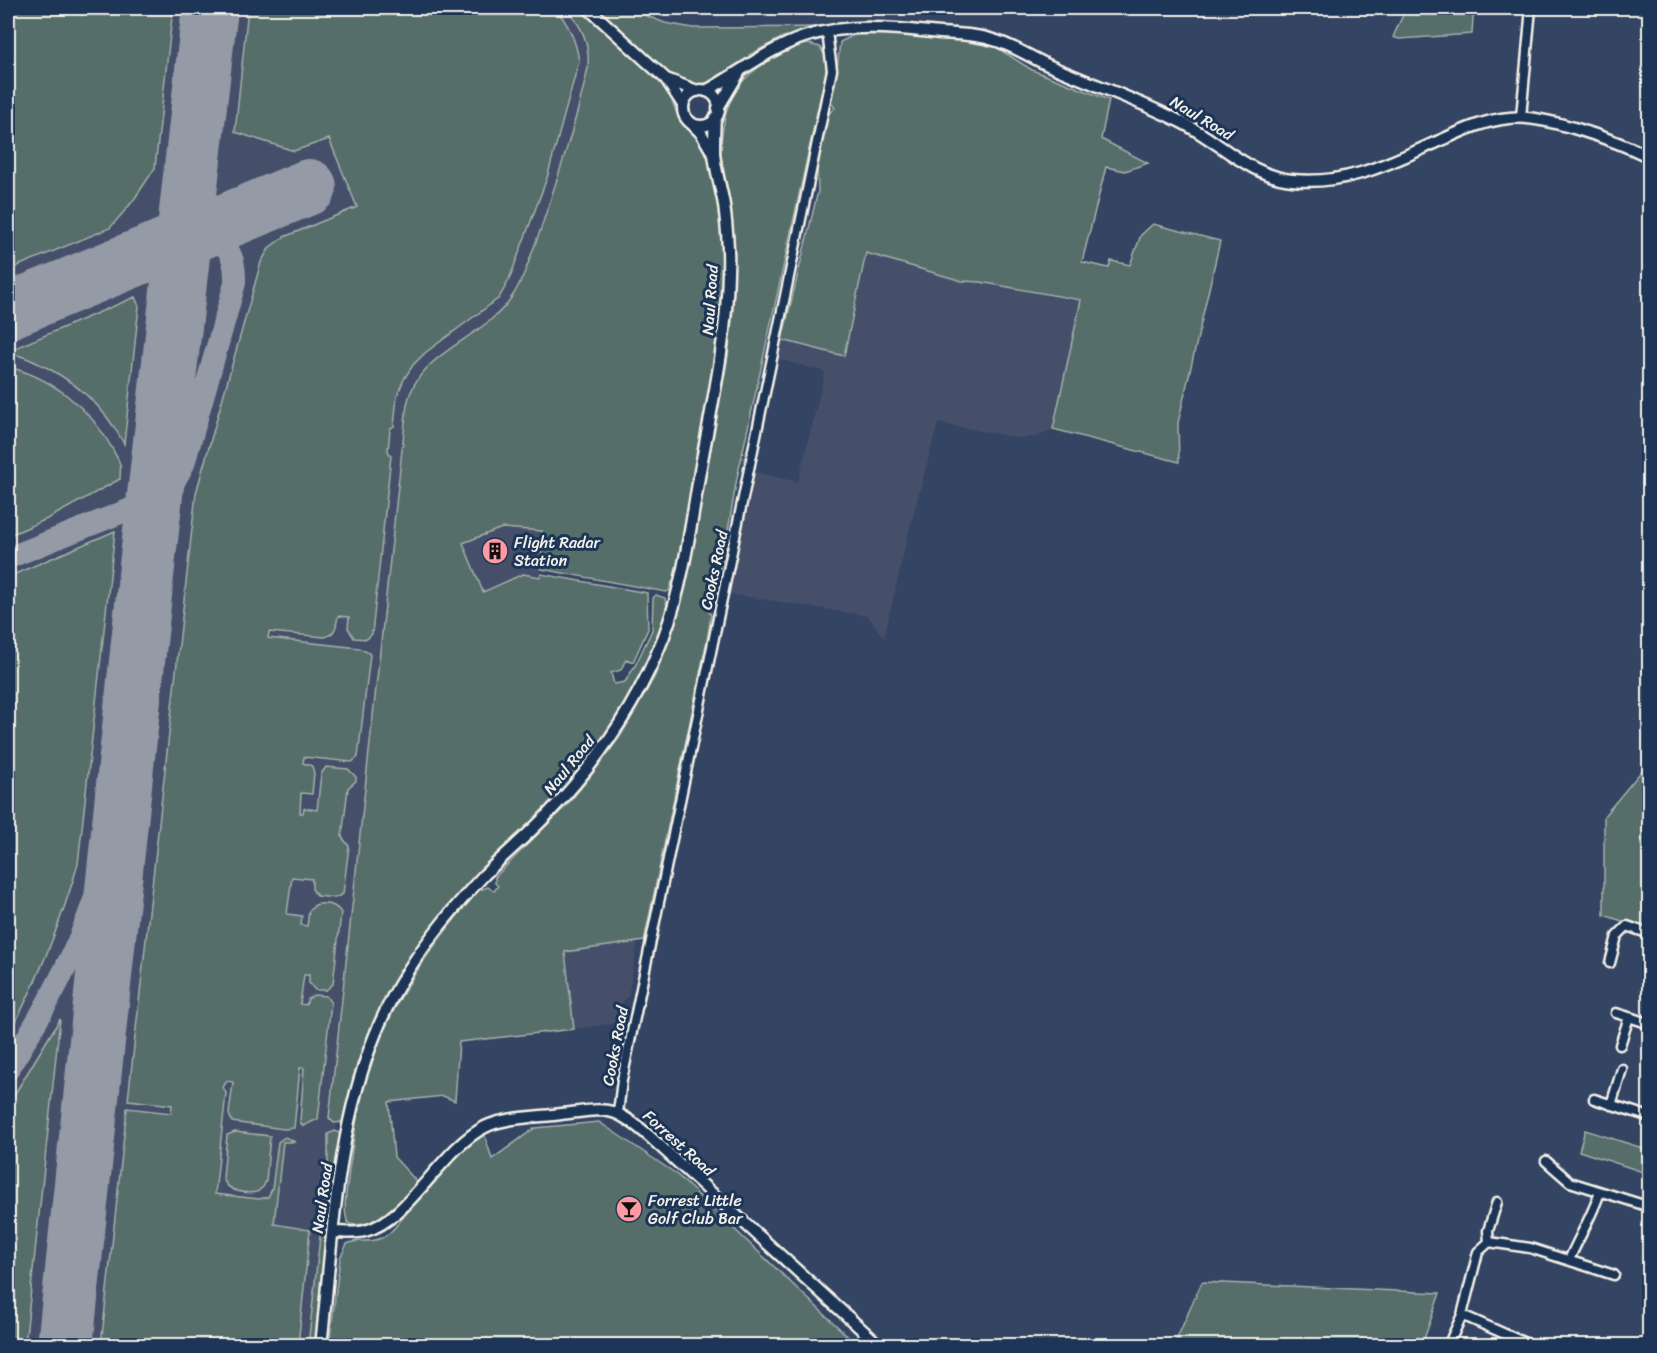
<svg xmlns="http://www.w3.org/2000/svg" width="1657" height="1353" font-family="Sriracha,sans-serif">
  <style>
    .built { fill: #444f6b }
    .green { fill: #566e6b; stroke: #a5b0aa; stroke-width: 1.5 }
    .lines { fill: none; stroke-linecap: round; stroke-linejoin: round }
    .taxiway { stroke: #949aa6; stroke-width: 22 }
    .runway { stroke: #949aa6; stroke-width: 56 }
    .minor-casing { stroke: #f4f1e8; stroke-width: 13 }
    .tertiary-casing { stroke: #f4f1e8; stroke-width: 15 }
    .secondary-casing { stroke: #f4f1e8; stroke-width: 15 }
    .minor { stroke: #1d3557; stroke-width: 8 }
    .tertiary { stroke: #1d3557; stroke-width: 10 }
    .secondary { stroke: #1d3557; stroke-width: 10 }
    .labels { text-anchor: middle; dominant-baseline: central; stroke-width: 6; stroke-linejoin: round; paint-order: stroke }
    .street-label { font-size: 16px; fill: #f4f1e8; stroke: #1d3557 }
    .poi-label { font-size: 16px; fill: #f4f1e8; stroke: #1d3557; text-anchor: start }
  </style>
  <rect width="100%" height="100%" fill="#344463"/>
  <filter id="ink" filterUnits="userSpaceOnUse"><feTurbulence type="fractalNoise" baseFrequency=".0167" numOctaves="2"/><feDisplacementMap in="SourceGraphic" scale="12" xChannelSelector="R" yChannelSelector="G"/><feConvolveMatrix kernelMatrix="1 2 1 2 8 2 1 2 1" color-interpolation-filters="sRGB"/></filter>
  <g filter="url(#ink)">
    <!-- built -->
    <path class="built" d="M 8,8 L 576,8 L 604,51 L 498,355 L 343,1073 L 310,1345 L 8,1345 Z
      M 866,253 L 962,281 L 980,282 L 1081,300 L 1053,429 L 1036,437 L 1019,438 L 938,423 L 910,527 L 884,638 L 868,616 L 730,594 L 754,472 L 798,482 L 825,372 L 778,359 L 782,340 L 844,356 Z
      M 502,528 L 542,531 L 540,577 L 523,574 L 482,592 L 463,543 Z
      M 638,941 L 628,997 L 623,1001 L 620,1010 L 626,1017 L 626,1022 L 574,1029 L 565,951 Z"/>
    <!-- green -->
    <path class="green" d="M 8,8 L 173,8 L 155,168 L 133,201 L 110,228 L 8,270 Z
      M 248,8 L 555,8 C 569,24 576,40 579,61 L 547,178 L 509,280 L 499,298 L 425,353 L 413,365 L 404,379 L 397,396 L 394,426 L 390,429 L 388,451 L 391,456 L 372,634 L 367,639 L 354,638 L 348,628 L 349,617 L 338,616 C 336,626 336,634 325,637 L 269,632 L 268,638 L 359,648 L 369,653 L 370,655 L 358,757 L 352,762 L 304,757 L 303,763 L 312,766 L 314,773 L 312,794 L 301,793 L 300,813 L 303,813 L 304,808 L 317,810 L 321,774 L 326,767 L 348,769 L 356,777 L 356,781 L 348,788 L 342,837 L 349,846 L 343,894 L 335,898 L 317,896 L 312,889 L 312,879 L 292,877 L 287,914 L 302,916 L 301,925 L 307,926 L 309,911 L 315,905 C 324,902 336,904 341,913 L 333,984 L 326,990 L 315,990 L 309,983 L 309,975 L 304,975 L 300,1004 L 306,1005 L 308,999 L 314,995 L 326,996 L 331,1003 L 318,1119 L 303,1126 L 300,1122 L 304,1068 L 300,1068 L 294,1128 L 284,1129 L 232,1122 L 229,1114 L 233,1082 L 227,1081 L 223,1087 L 226,1093 L 215,1194 L 259,1199 L 268,1197 L 272,1189 L 278,1142 L 285,1137 L 295,1142 L 283,1142 L 274,1224 L 310,1230 L 298,1345 L 101,1345 L 127,1108 L 171,1113 L 172,1105 L 128,1100 L 196,493 L 261,262 L 270,247 L 284,237 L 357,207 L 329,139 L 294,151 L 235,132 Z
      M 566,8 L 581,8 L 658,79 L 668,91 L 680,121 L 701,141 L 709,156 L 715,177 L 723,228 L 723,312 L 708,405 L 679,563 L 675,581 L 672,582 L 669,591 L 666,592 L 541,569 L 542,531 L 502,528 L 463,543 L 483,592 L 523,574 L 540,577 L 541,574 L 647,593 L 648,629 L 633,662 L 626,659 L 621,670 L 611,673 L 614,684 L 625,682 L 636,664 L 652,630 L 653,598 L 656,595 L 665,598 L 667,606 L 652,655 L 623,711 L 586,763 L 555,799 L 504,849 L 411,959 L 346,1118 L 343,1122 L 334,1123 L 329,1118 L 407,404 C 419,350 483,340 511,298 C 524,280 532,251 540,231 C 558,177 576,123 588,68 C 590,43 582,26 566,8 Z
      M 598,8 L 627,8 L 665,23 L 693,28 L 832,27 L 783,37 L 749,55 L 748,61 C 719,79 700,96 668,73 Z
      M 1406,8 L 1527,8 L 1527,10 L 1480,9 L 1473,18 L 1472,34 L 1399,39 L 1393,37 Z
      M 856,34 L 904,35 L 962,41 L 996,47 L 1032,70 L 1109,100 L 1101,139 L 1148,163 L 1125,171 L 1106,167 L 1082,262 L 1109,268 L 1111,261 L 1130,265 L 1141,235 L 1153,224 L 1220,241 L 1178,423 L 1179,462 L 1053,429 L 1081,300 L 980,282 L 962,281 L 866,253 L 844,356 L 782,340 L 818,191 L 817,166 L 827,115 L 835,108 L 829,100 L 837,69 L 840,42 Z
      M 809,44 L 820,47 L 827,59 L 827,67 L 737,478 L 724,554 L 708,610 L 711,615 L 707,640 L 644,941 L 565,952 L 574,1029 L 459,1042 L 455,1101 L 443,1096 L 389,1102 L 394,1157 L 418,1183 C 400,1200 377,1230 349,1224 C 341,1214 348,1183 349,1170 C 354,1138 358,1103 368,1072 C 390,1002 432,945 479,890 L 488,887 L 494,891 L 498,886 L 495,883 L 495,877 L 567,805 L 589,778 L 620,737 L 655,676 L 673,628 L 685,590 L 728,356 C 734,309 736,264 732,218 C 731,196 723,176 721,154 C 720,143 722,133 724,122 C 732,77 763,62 801,45 Z
      M 135,297 L 139,306 L 124,444 C 104,405 74,379 33,361 C 25,357 15,355 8,351 Z
      M 8,367 C 51,377 90,408 112,448 C 114,453 119,459 120,465 C 121,469 120,475 120,479 L 49,518 L 8,536 Z
      M 115,531 L 78,864 C 60,925 38,981 8,1036 L 8,577 Z
      M 1649,762 L 1649,930 L 1604,915 L 1604,816 Z
      M 60,1019 L 25,1345 L 8,1345 L 8,1105 Z
      M 599,1122 L 675,1173 L 857,1345 L 329,1346 L 340,1258 L 347,1244 C 357,1239 369,1243 379,1239 C 390,1236 399,1222 406,1214 C 427,1190 457,1147 484,1133 L 492,1159 L 535,1128 Z
      M 1585,1130 L 1649,1150 L 1649,1174 L 1579,1151 Z
      M 335,1131 L 339,1133 L 341,1143 L 317,1345 L 308,1346 L 328,1164 L 328,1134 Z
      M 235,1132 L 270,1136 L 266,1181 L 263,1187 L 257,1192 C 245,1194 227,1192 223,1178 L 227,1135 Z
      M 1202,1282 L 1440,1293 L 1422,1345 L 1174,1345 Z"/>
    <g class="lines">
      <!-- taxiway -->
      <path class="taxiway" d="M 8,558 L 143,504 L 172,486 L 184,464 L 235,283 C 236,247 224,240 191,236
        M 8,1070 C 37,1021 67,972 87,919 C 107,868 117,816 127,763"/>
      <!-- runway -->
      <path class="runway" d="M 8,311 L 309,187
        M 65,1346 L 148,557 L 210,8"/>
      <defs>
        <path id="minor" d="M 1521,117 L 1531,8
          M 1610,963 L 1617,936 L 1627,926 L 1650,934
          M 1616,1013 L 1629,1017
          M 1620,1045 L 1629,1017 L 1650,1024
          M 1594,1099 L 1650,1117
          M 1611,1105 L 1622,1069
          M 618,1113 L 622,1080 L 832,70 L 827,32
          M 1546,1161 L 1570,1182 L 1650,1207
          M 1489,1242 L 1488,1231 L 1497,1202
          M 1569,1260 C 1579,1237 1592,1216 1600,1192
          M 1462,1315 L 1532,1346
          M 1448,1346 L 1462,1315 L 1478,1252 L 1489,1242 L 1530,1248 L 1614,1275"/>
        <path id="tertiary" d="M 689,121 L 701,133 L 714,155
          M 333,1232 C 344,1232 354,1234 365,1231 C 409,1220 442,1148 485,1127 C 504,1117 539,1117 561,1114 C 608,1109 612,1104 649,1136 L 880,1346
          M 321,1346 C 335,1219 337,1079 409,969 C 430,936 457,904 484,875 C 505,854 527,836 547,815 C 597,763 638,703 664,636 C 683,586 691,524 700,471 C 712,405 727,339 728,272 C 729,250 727,227 724,205 C 721,187 715,170 714,152 C 714,141 714,130 715,118"/>
        <path id="secondary" d="M 588,8 L 666,79 L 697,91
          M 666,79 L 683,105
          M683 108a18 18 0 1 1 36 0a18 18 0 1 1-36 0Z
          M 706,91 C 739,73 768,49 804,37 C 847,23 895,28 940,33 C 956,34 974,34 990,39 C 1011,44 1030,57 1050,66 C 1094,85 1138,100 1181,122 C 1218,140 1249,176 1292,180 C 1350,186 1395,160 1446,138 C 1466,129 1487,120 1509,118 C 1544,114 1617,141 1650,157
          M 718,108 L 739,73"/>
      </defs>
      <!-- minor casing -->
      <use href="#minor" class="minor-casing"/>
      <!-- tertiary casing -->
      <use href="#tertiary" class="tertiary-casing"/>
      <!-- secondary casing -->
      <use href="#secondary" class="secondary-casing"/>
      <!-- minor -->
      <use href="#minor" class="minor"/>
      <!-- tertiary -->
      <use href="#tertiary" class="tertiary"/>
      <!-- secondary -->
      <use href="#secondary" class="secondary"/>
    </g>
  </g>
  <!-- icons -->
  <defs>
    <symbol id="building-disc" viewBox="-11 -11 22 22"><circle r="9.5" fill="#ff9aa2" stroke="#1d3557"/><path d="M-4-6H4V6H1V3H-1V6H-4ZM-2.5-4.3h1.7v1.8h-1.7ZM.8-4.3h1.7v1.8H.8ZM-2.5-1h1.7V.8h-1.7ZM.8-1h1.7V.8H.8Z" fill="#111"/></symbol>
    <symbol id="bar-disc" viewBox="-11 -11 22 22"><circle r="9.5" fill="#ff9aa2" stroke="#1d3557"/><path d="M-6-5H6L.8 .8V4.5H3.5V6h-7V4.5H-.8V.8Z" fill="#111"/></symbol>
  </defs>
  <g fill-rule="evenodd">
    <use href="#building-disc" x="480" y="536" width="30" height="30"/>
    <use href="#bar-disc" x="614" y="1194" width="30" height="30"/>
  </g>
  <g class="labels">
    <!-- street labels -->
    <g class="street-label">
      <text transform="translate(1202 118) rotate(31)">Naul Road</text>
      <text transform="translate(710 300) rotate(-86)">Naul Road</text>
      <text transform="translate(714 570) rotate(-78)">Cooks Road</text>
      <text transform="translate(569 765) rotate(-51)">Naul Road</text>
      <text transform="translate(615 1046) rotate(-79)">Cooks Road</text>
      <text transform="translate(679 1143) rotate(42)">Forrest Road</text>
      <text transform="translate(322 1198) rotate(-82)">Naul Road</text>
    </g>
    <!-- poi labels -->
    <g class="poi-label">
      <text x="514" y="542">Flight Radar<tspan x="514" dy="18">Station</tspan></text>
      <text x="648" y="1200">Forrest Little<tspan x="648" dy="18">Golf Club Bar</tspan></text>
    </g>
  </g>
  <!-- margin -->
  <rect width="1657" height="1353" fill="none" stroke="#1d3557" stroke-width="30"/>
  <rect x="15" y="15" width="1627" height="1323" fill="none" stroke="#f4f1e8" stroke-width="2" filter="url(#ink)"/>
</svg>
